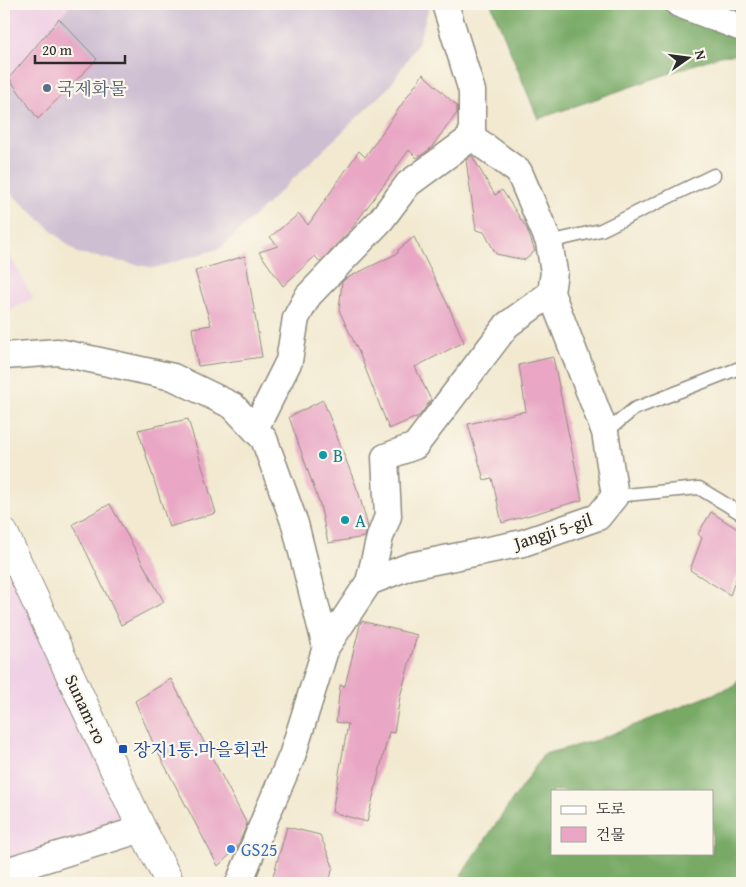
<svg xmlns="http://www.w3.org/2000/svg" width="746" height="887" font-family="'Gentium Book Plus','Noto Serif KR',serif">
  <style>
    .built { fill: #f0d0e5 }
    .industrial { fill: #cebed2 }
    .forest { fill: #78aa66; stroke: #526a48; fill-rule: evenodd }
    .building { fill: #e9a7c5 }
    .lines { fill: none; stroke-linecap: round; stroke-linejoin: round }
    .service-casing { stroke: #8e8a7e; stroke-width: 15 }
    .minor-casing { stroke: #8e8a7e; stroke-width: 29 }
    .tertiary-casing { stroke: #8e8a7e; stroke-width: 30 }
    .service { stroke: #fff; stroke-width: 12 }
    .minor { stroke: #fff; stroke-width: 26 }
    .tertiary { stroke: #fff; stroke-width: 28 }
    .service-dot { fill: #5c6f8a; stroke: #fbf7ec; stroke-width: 2 }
    .culture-dot { fill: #0f9aa8; stroke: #fbf7ec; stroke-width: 2 }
    .transit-dot { fill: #1a4fb4; stroke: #fbf7ec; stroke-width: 2 }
    .shop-dot { fill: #3f7fe0; stroke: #fbf7ec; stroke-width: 2 }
    .labels { text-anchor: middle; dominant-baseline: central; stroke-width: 4.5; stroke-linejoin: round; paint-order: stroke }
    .service-label { font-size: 18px; fill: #4e5e75; stroke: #fbf7ec; text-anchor: start }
    .culture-label { font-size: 18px; fill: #0d838f; stroke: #fbf7ec; text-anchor: start }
    .street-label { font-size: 18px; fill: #2b2b2b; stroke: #fbf7ec }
    .transit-label { font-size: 18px; fill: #164399; stroke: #fbf7ec; text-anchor: start }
    .shop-label { font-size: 18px; fill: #366cbe; stroke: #fbf7ec; text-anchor: start }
  </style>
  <rect width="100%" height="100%" fill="#fbf7ec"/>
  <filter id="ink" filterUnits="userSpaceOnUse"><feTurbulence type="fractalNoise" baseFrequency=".02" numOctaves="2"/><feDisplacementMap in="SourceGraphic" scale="10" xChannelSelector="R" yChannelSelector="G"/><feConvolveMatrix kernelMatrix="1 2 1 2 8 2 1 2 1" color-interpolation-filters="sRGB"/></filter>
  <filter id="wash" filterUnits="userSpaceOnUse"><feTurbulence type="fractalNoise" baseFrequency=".0096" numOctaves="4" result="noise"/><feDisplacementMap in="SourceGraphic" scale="20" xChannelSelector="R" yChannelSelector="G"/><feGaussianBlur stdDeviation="1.12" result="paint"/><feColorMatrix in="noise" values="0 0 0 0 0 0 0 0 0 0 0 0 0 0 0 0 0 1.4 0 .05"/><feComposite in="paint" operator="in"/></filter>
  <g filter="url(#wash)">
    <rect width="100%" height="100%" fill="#f2e9d0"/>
    <!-- built -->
    <path class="built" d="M 4,4 L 71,4 L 9,78 L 4,75 Z
      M 4,245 L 33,298 L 4,314 Z
      M 4,550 L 142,829 L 4,877 Z"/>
    <!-- industrial -->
    <path class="industrial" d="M 71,4 L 430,4 L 418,43 L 390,86 L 221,248 L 154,268 L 77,253 L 4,187 L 4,84 Z"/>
    <!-- forest -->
    <path class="forest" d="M 491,4 L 742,4 L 742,54 L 719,56 L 538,119 Z
      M 742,674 L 742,883 L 472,883 L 461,875 L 544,754 L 597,740 L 734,686 ZM 552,791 L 712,791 L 712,853 L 552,853 Z"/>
    <g id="blocks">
      <!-- building -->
      <path class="building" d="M 59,19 L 97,59 L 38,119 L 9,78 Z
        M 423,74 L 457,106 L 457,113 L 430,149 L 417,158 L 409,150 L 352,228 L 320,262 L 315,256 L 283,286 L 259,252 L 278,246 L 270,237 L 299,214 L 308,225 L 359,151 L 365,157 Z
        M 472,156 L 495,195 L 502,190 L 527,229 L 535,251 L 525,260 L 496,254 L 484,232 L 476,230 L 466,160 Z
        M 414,237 L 449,307 L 464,342 L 415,367 L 431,400 L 419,416 L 389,429 L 360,355 L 339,310 L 342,282 L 345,279 L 398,253 L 398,250 Z
        M 245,256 L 262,357 L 198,366 L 192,328 L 211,325 L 195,271 Z
        M 553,357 L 582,500 L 502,523 L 492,478 L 484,480 L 468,424 L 526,411 L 519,365 Z
        M 323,400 L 359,494 L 368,527 L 365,537 L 328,543 L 320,505 L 289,417 Z
        M 188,419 L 216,513 L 169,527 L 138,430 Z
        M 110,504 L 164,602 L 121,625 L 73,524 Z
        M 711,512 L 742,532 L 742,563 L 730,595 L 690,570 L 702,538 L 698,534 Z
        M 361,621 L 417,635 L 400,697 L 394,733 L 389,732 L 367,822 L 332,812 L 348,724 L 336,722 L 340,685 L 345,686 Z
        M 171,679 L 247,824 L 237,848 L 218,866 L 154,745 L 135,701 Z
        M 287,827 L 320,835 L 333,866 L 329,883 L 271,883 Z"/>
    </g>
  </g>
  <g filter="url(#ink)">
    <use href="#blocks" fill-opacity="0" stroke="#8e8a7e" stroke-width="1"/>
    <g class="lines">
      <defs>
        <path id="service" d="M 549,242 L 601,230 L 714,175
          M 605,433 L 634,409 L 742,367
          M 615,496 L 699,488 L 742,514"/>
        <path id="minor" d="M 679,4 L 742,28
          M 4,356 L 58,352 L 173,377 L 233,406 L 264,439 L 295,524 L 326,647
          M 255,429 L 289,361 L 296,318 L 308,296 L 381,220 L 408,184 L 472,137
          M 369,582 L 380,537 L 388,516 L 385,457 L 415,446 L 507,325 L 551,293
          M 4,877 L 13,869 L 142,829
          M 239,883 L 266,816 L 292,756 L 326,647 L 369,582 L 410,566 L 523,543 L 598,517 L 615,496 L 605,432 L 551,293 L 554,272 L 549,242 L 519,172 L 472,137 L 472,91 L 445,4"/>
        <path id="tertiary" d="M 4,533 L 142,829 L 170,883"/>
      </defs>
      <!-- service casing -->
      <use href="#service" class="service-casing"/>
      <!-- minor casing -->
      <use href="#minor" class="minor-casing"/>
      <!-- tertiary casing -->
      <use href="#tertiary" class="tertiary-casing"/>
      <!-- service -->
      <use href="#service" class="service"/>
      <!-- minor -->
      <use href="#minor" class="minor"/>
      <!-- tertiary -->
      <use href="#tertiary" class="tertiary"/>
    </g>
  </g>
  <!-- markers -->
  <circle class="service-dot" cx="47" cy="88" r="5"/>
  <g class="culture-dot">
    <circle cx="323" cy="455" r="5"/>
    <circle cx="345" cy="520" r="5"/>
  </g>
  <rect class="transit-dot" x="118" y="744" width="10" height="10" rx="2.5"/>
  <circle class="shop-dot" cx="231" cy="849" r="5"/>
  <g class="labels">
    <!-- service labels -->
    <g class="service-label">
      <text x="57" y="88">국제화물</text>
    </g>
    <!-- culture labels -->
    <g class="culture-label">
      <text x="333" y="455">B</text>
      <text x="355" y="520">A</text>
    </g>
    <!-- street labels -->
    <g class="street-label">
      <text transform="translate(553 531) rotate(-18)">Jangji 5-gil</text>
      <text transform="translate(86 709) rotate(65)">Sunam-ro</text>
    </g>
    <!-- transit labels -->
    <g class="transit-label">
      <text x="133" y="749">장지1통.마을회관</text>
    </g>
    <!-- shop labels -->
    <g class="shop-label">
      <text x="241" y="849">GS25</text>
    </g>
  </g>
  <!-- margin -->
  <rect width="746" height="887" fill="none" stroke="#fbf7ec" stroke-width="20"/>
  <!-- legend -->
  <rect x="551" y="790" width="162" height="65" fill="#fbf7ec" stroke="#a8a59f"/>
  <rect x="561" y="806" width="25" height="8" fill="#ffffff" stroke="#a8a59f"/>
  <text x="596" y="814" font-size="15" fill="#2b2b2b">도로</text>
  <rect x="561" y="827" width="25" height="15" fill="#e9a7c5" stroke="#a8a59f"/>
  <text x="596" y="840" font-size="15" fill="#2b2b2b">건물</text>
  <!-- north arrow -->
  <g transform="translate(688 58) rotate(76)" stroke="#fbf7ec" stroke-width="4" paint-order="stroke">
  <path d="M0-4L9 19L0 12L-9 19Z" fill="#2b2b2b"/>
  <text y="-8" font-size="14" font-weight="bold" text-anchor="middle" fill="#2b2b2b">N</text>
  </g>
  <!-- scale -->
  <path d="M35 55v8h90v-8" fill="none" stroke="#2b2b2b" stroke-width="2.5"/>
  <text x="42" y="55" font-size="15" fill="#2b2b2b" stroke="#fbf7ec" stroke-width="4" paint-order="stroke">20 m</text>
</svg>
